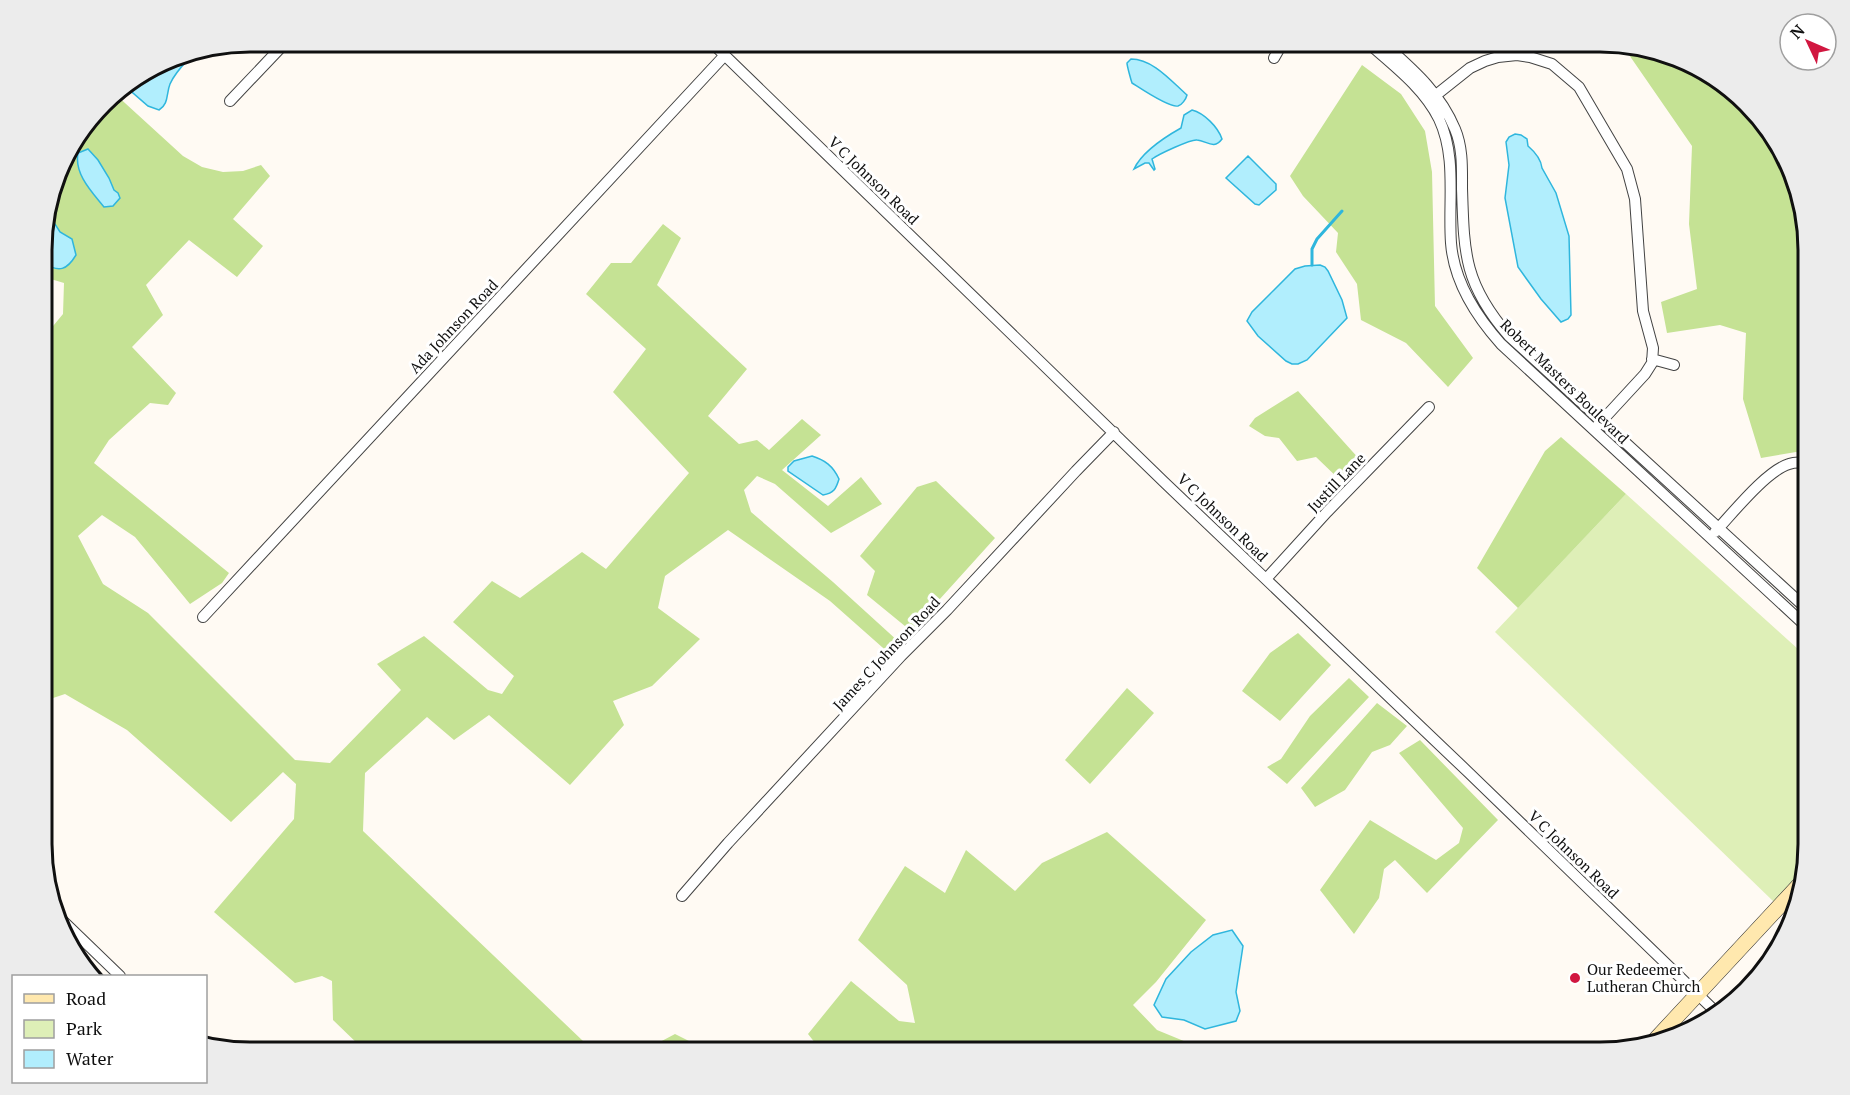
<svg xmlns="http://www.w3.org/2000/svg" width="1850" height="1095" font-family="'PT Serif',serif">
  <style>
    .green { fill: #deefb7 }
    .forest { fill: #c5e294 }
    .water { fill: #b1eefd; stroke: #2fb6dd; stroke-width: 1.5 }
    .lines { fill: none; stroke-linecap: round; stroke-linejoin: round }
    .stream { stroke: #2fb6dd; stroke-width: 3 }
    .street-casing { stroke: #434343; stroke-width: 12 }
    .secondary-casing { stroke: #323232; stroke-width: 16 }
    .street { stroke: #fff; stroke-width: 10 }
    .secondary { stroke: #ffe8ae; stroke-width: 15 }
    .poi-dot { fill: #d11740; stroke: #fff; stroke-width: 2 }
    .labels { text-anchor: middle; dominant-baseline: central; stroke-width: 6; stroke-linejoin: round; paint-order: stroke }
    .street-label { font-size: 15px; fill: #101010; stroke: #fff }
    .poi-label { font-size: 15px; fill: #101010; stroke: #fff; text-anchor: start }
    .rim { fill: none; stroke: #101010; stroke-width: 3 }
  </style>
  <rect width="100%" height="100%" fill="#fffaf3"/>
  <!-- green -->
  <path class="green" d="M 1626,494 L 1808,658 L 1808,858 L 1804,869 L 1774,902 L 1495,632 Z"/>
  <!-- forest -->
  <path class="forest" d="M 1625,49 L 1704,70 L 1773,135 L 1808,237 L 1808,457 L 1796,452 L 1761,458 L 1743,399 L 1746,333 L 1720,325 L 1667,333 L 1661,302 L 1697,289 L 1689,224 L 1692,146 Z
    M 1362,65 L 1401,94 L 1425,131 L 1432,172 L 1435,306 L 1473,358 L 1448,387 L 1406,343 L 1361,320 L 1357,284 L 1336,252 L 1338,233 L 1303,196 L 1290,176 Z
    M 114,93 L 183,156 L 202,167 L 223,172 L 243,171 L 261,165 L 270,176 L 233,219 L 263,246 L 237,277 L 189,240 L 146,285 L 163,315 L 132,347 L 176,393 L 168,405 L 150,403 L 109,440 L 94,463 L 229,573 L 222,583 L 190,604 L 135,537 L 102,515 L 78,536 L 103,584 L 148,613 L 295,760 L 330,763 L 401,690 L 377,664 L 424,636 L 488,690 L 502,694 L 514,676 L 453,622 L 492,581 L 520,598 L 582,552 L 606,569 L 689,473 L 613,392 L 646,349 L 586,294 L 611,263 L 631,263 L 663,224 L 681,238 L 657,285 L 747,369 L 708,416 L 739,444 L 757,440 L 769,450 L 802,419 L 821,435 L 782,470 L 828,506 L 861,477 L 882,504 L 831,533 L 775,484 L 757,476 L 744,490 L 751,512 L 833,582 L 899,642 L 891,655 L 830,601 L 728,530 L 665,576 L 658,608 L 700,639 L 652,686 L 613,701 L 624,725 L 570,785 L 489,715 L 454,740 L 427,717 L 365,773 L 363,831 L 583,1041 L 610,1053 L 358,1053 L 362,1048 L 333,1020 L 332,981 L 322,976 L 295,983 L 214,912 L 294,819 L 296,784 L 283,772 L 231,822 L 127,730 L 65,694 L 44,701 L 44,337 L 63,314 L 64,283 L 44,277 L 44,224 L 64,158 Z
    M 1298,391 L 1361,461 L 1342,482 L 1316,457 L 1297,461 L 1279,438 L 1265,436 L 1249,426 L 1255,418 Z
    M 1561,437 L 1626,494 L 1518,608 L 1477,568 L 1545,451 Z
    M 936,481 L 995,538 L 911,631 L 867,595 L 875,571 L 860,556 L 917,487 Z
    M 1298,633 L 1331,665 L 1280,721 L 1242,691 L 1270,653 Z
    M 1349,678 L 1369,697 L 1287,784 L 1267,767 L 1281,759 L 1310,716 Z
    M 1127,688 L 1154,713 L 1090,784 L 1065,760 Z
    M 1377,703 L 1407,726 L 1390,745 L 1372,752 L 1345,790 L 1315,807 L 1301,788 Z
    M 1420,740 L 1498,820 L 1427,893 L 1395,860 L 1384,869 L 1379,898 L 1354,934 L 1320,890 L 1370,820 L 1436,860 L 1459,843 L 1463,828 L 1399,753 Z
    M 1107,832 L 1206,920 L 1156,982 L 1133,1005 L 1157,1030 L 1213,1053 L 823,1053 L 808,1034 L 851,981 L 899,1021 L 915,1023 L 907,985 L 858,940 L 905,866 L 945,893 L 966,850 L 1015,891 L 1042,863 Z
    M 675,1034 L 713,1053 L 639,1053 Z"/>
  <!-- water -->
  <path class="water" d="M 194,53 C 185,63 175,72 170,84 C 166,94 169,104 159,110 L 148,106 L 125,86 L 171,58 Z
    M 1131,59 C 1153,59 1171,81 1187,95 C 1186,99 1182,105 1178,106 C 1169,108 1140,88 1132,83 C 1131,80 1127,66 1127,63 Z
    M 1192,110 C 1204,113 1218,127 1222,139 C 1214,150 1207,141 1197,140 C 1191,139 1159,154 1152,159 L 1155,169 L 1154,170 L 1149,163 L 1145,163 L 1134,169 C 1142,152 1165,137 1181,128 L 1184,115 Z
    M 1515,134 L 1521,135 L 1527,139 L 1528,146 C 1535,152 1541,159 1542,168 L 1556,193 L 1569,236 L 1571,315 L 1568,319 L 1561,322 L 1541,299 L 1518,267 L 1505,198 L 1509,165 L 1506,142 L 1509,137 Z
    M 88,149 L 98,160 L 109,178 L 114,190 L 118,193 L 120,198 L 113,206 L 104,207 C 92,192 74,174 78,153 Z
    M 1248,156 L 1276,184 L 1276,190 L 1259,205 L 1255,204 L 1226,178 Z
    M 45,219 L 55,224 L 60,232 L 72,239 L 76,255 C 67,270 59,273 44,263 Z
    M 1320,265 L 1325,267 L 1328,271 L 1342,300 L 1347,318 L 1307,360 L 1298,364 L 1292,364 L 1286,361 L 1258,336 L 1247,321 L 1252,312 L 1295,269 L 1305,266 Z
    M 812,456 C 825,460 833,466 839,479 C 836,489 834,493 823,495 L 788,471 L 788,467 L 794,461 Z
    M 1232,930 L 1243,946 L 1236,992 L 1240,1011 L 1236,1021 L 1205,1029 L 1184,1020 L 1162,1017 L 1154,1005 L 1166,979 L 1191,952 L 1213,935 Z"/>
  <g class="lines">
    <!-- stream -->
    <path class="stream" d="M 1312,265 L 1312,249 L 1317,239 L 1342,211"/>
    <defs>
      <path id="street" d="M 711,42 L 1164,482 L 1468,772 L 1716,1012
        M 1367,42 C 1393,65 1424,88 1439,119 C 1457,157 1448,202 1451,243 C 1454,282 1476,316 1501,344 L 1808,628
        M 1382,42 C 1412,69 1439,91 1455,129 C 1463,148 1462,169 1462,188 C 1464,254 1464,284 1509,336 L 1808,610
        M 1274,58 L 1283,42
        M 1431,99 L 1470,68 L 1485,61 L 1498,57 L 1517,55 L 1530,57 L 1552,64 L 1579,87 L 1627,169 L 1635,199 L 1643,311 L 1653,348 L 1652,363 L 1645,374 L 1598,425
        M 230,101 L 286,42
        M 1652,359 L 1674,365
        M 1715,532 C 1732,514 1766,471 1789,464 C 1795,462 1801,462 1808,464
        M 1266,579 L 1327,512 L 1429,407
        M 203,617 L 725,55
        M 682,896 L 728,843 L 901,656 L 947,610 L 1076,471 L 1114,432
        M 62,920 L 120,976"/>
      <path id="secondary" d="M 1655,1040 L 1800,884"/>
    </defs>
    <!-- street casing -->
    <use href="#street" class="street-casing"/>
    <!-- secondary casing -->
    <use href="#secondary" class="secondary-casing"/>
    <!-- street -->
    <use href="#street" class="street"/>
    <!-- secondary -->
    <use href="#secondary" class="secondary"/>
  </g>
  <!-- markers -->
  <circle class="poi-dot" cx="1575" cy="978" r="6"/>
  <g class="labels">
    <!-- street labels -->
    <g class="street-label">
      <text transform="translate(874 180) rotate(44)">V C Johnson Road</text>
      <text transform="translate(453 326) rotate(-47)">Ada Johnson Road</text>
      <text transform="translate(1565 381) rotate(44)">Robert Masters Boulevard</text>
      <text transform="translate(1336 482) rotate(-46)">Justill Lane</text>
      <text transform="translate(1223 517) rotate(44)">V C Johnson Road</text>
      <text transform="translate(886 653) rotate(-47)">James C Johnson Road</text>
      <text transform="translate(1574 854) rotate(44)">V C Johnson Road</text>
    </g>
    <!-- poi labels -->
    <g class="poi-label">
      <text x="1587" y="969">Our Redeemer<tspan x="1587" dy="17">Lutheran Church</tspan></text>
    </g>
  </g>
  <!-- crop -->
  <path d="M0 0H1850V1095H0ZM250 52H1600A198 198 0 0 1 1798 250V844A198 198 0 0 1 1600 1042H250A198 198 0 0 1 52 844V250A198 198 0 0 1 250 52Z" fill="#ececec" fill-rule="evenodd"/>
  <path class="rim" d="M250 52H1600A198 198 0 0 1 1798 250V844A198 198 0 0 1 1600 1042H250A198 198 0 0 1 52 844V250A198 198 0 0 1 250 52Z"/>
  <!-- legend -->
  <rect x="12" y="975" width="195" height="108" fill="#ffffff" stroke="#9f9f9f" stroke-width="1.5"/>
  <rect x="24" y="994" width="30" height="9" fill="#ffe8ae" stroke="#9f9f9f" stroke-width="1.5"/>
  <text x="66" y="1005" font-size="18" fill="#101010">Road</text>
  <rect x="24" y="1020" width="30" height="18" fill="#deefb7" stroke="#9f9f9f" stroke-width="1.5"/>
  <text x="66" y="1035" font-size="18" fill="#101010">Park</text>
  <rect x="24" y="1050" width="30" height="18" fill="#b1eefd" stroke="#9f9f9f" stroke-width="1.5"/>
  <text x="66" y="1065" font-size="18" fill="#101010">Water</text>
  <!-- north arrow -->
  <g transform="translate(1808 42) rotate(314)"><circle r="28" fill="#ffffff" stroke="#9f9f9f" stroke-width="1.5"/>
  <path d="M0-4.5L10 22L0 15L-10 22Z" fill="#d11740"/>
  <text y="-9" font-size="16" font-weight="bold" text-anchor="middle" fill="#101010">N</text>
  </g>
</svg>
